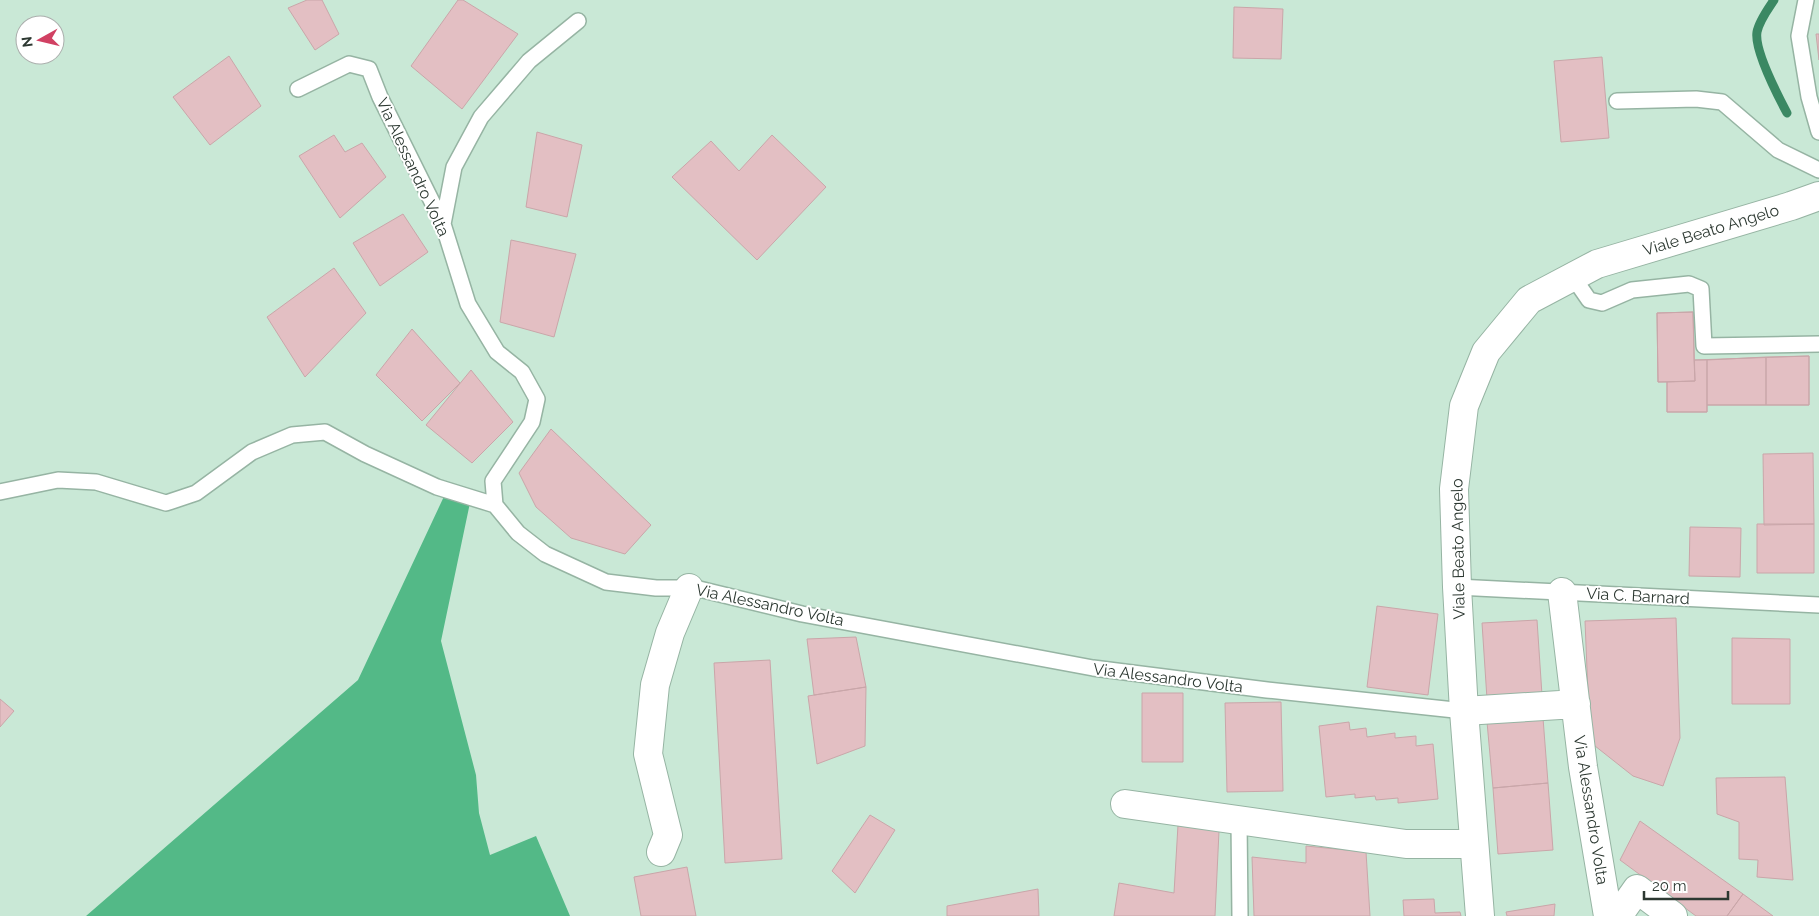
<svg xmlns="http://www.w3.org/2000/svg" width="1819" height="916" font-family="Raleway,sans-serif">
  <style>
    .forest { fill: #53b987 }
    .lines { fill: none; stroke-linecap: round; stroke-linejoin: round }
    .stream { stroke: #3b8863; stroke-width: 9 }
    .building { fill: #e3bfc3; stroke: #c9a6a9 }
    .service-casing { stroke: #96b4a3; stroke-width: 18 }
    .minor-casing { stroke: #96b4a3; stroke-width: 30 }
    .tertiary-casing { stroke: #96b4a3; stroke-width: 30 }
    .service { stroke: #fff; stroke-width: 15 }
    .minor { stroke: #fff; stroke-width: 28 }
    .tertiary { stroke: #fff; stroke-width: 28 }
    .labels { text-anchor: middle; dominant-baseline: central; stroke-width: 4; stroke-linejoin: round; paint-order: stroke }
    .street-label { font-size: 16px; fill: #2c3831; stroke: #fff }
  </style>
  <rect width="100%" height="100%" fill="#c9e8d6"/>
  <!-- forest -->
  <path class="forest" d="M 447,490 L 471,498 L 441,641 L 476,775 L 479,813 L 490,855 L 536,836 L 570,916 L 86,916 L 358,680 Z"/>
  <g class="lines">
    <!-- stream -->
    <path class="stream" d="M 1774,0 C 1768,9 1759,21 1757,32 C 1754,50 1778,96 1787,113"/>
  </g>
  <!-- building -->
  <path class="building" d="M 307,0 L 322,0 L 339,34 L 315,50 L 288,8 Z
    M 458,0 L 463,0 L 518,34 L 462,109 L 411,66 Z
    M 1234,7 L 1283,9 L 1281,59 L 1233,58 Z
    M 1816,34 L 1819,34 L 1819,60 Z
    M 229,56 L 261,106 L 210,145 L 173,97 Z
    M 1602,57 L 1609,138 L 1561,142 L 1554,61 Z
    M 537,132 L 582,145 L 567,217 L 526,207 Z
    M 334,135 L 345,152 L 362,143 L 386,177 L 340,218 L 299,156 Z
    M 772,135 L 826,187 L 757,260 L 672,177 L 711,141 L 739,171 Z
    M 403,214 L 428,252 L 380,286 L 353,243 Z
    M 511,240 L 576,254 L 554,337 L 500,322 Z
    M 334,268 L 366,313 L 305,377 L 267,317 Z
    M 1693,312 L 1694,360 L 1809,356 L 1809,405 L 1707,405 L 1707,412 L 1667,412 L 1667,382 L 1658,382 L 1657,313 Z
    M 1693,312 L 1695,381 L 1658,382 L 1657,313 Z
    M 412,329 L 460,383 L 422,421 L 376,375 Z
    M 1809,356 L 1809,405 L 1766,405 L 1766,357 Z
    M 1766,357 L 1766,405 L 1707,405 L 1707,360 Z
    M 1694,360 L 1707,360 L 1707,412 L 1667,412 L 1667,382 L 1695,381 Z
    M 471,370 L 513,422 L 472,463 L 426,425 Z
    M 551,429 L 651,525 L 625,554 L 571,538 L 536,507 L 519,473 Z
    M 1813,453 L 1814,524 L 1764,525 L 1763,454 Z
    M 1757,524 L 1814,524 L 1814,573 L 1757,573 Z
    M 1690,527 L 1741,528 L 1740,577 L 1689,576 Z
    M 1377,606 L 1438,614 L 1428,695 L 1367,687 Z
    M 1676,618 L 1680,738 L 1663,786 L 1633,776 L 1590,742 L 1585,621 Z
    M 1537,620 L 1542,695 L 1487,699 L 1482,623 Z
    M 856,637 L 866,687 L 814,695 L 807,639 Z
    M 1732,638 L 1790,639 L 1790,704 L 1732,704 Z
    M 770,660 L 782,859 L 725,863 L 714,663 Z
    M 866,687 L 865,746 L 817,764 L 808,696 Z
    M 1142,693 L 1183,693 L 1183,762 L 1142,762 Z
    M 0,699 L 14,711 L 0,727 Z
    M 1281,702 L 1283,791 L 1227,792 L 1225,703 Z
    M 1543,718 L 1548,783 L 1493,788 L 1487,722 Z
    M 1349,722 L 1350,730 L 1366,728 L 1367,737 L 1395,733 L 1395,738 L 1416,736 L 1416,746 L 1433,744 L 1438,799 L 1398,803 L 1398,798 L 1376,800 L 1375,796 L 1355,798 L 1355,794 L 1326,797 L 1319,726 Z
    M 1785,777 L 1793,880 L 1757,877 L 1758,860 L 1739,859 L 1739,822 L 1717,814 L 1716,778 Z
    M 1548,783 L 1553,850 L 1498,854 L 1493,788 Z
    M 870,815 L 895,830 L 855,893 L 832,871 Z
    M 1640,821 L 1743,894 L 1727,916 L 1696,916 L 1620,860 Z
    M 1178,825 L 1219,831 L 1215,916 L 1114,916 L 1119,883 L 1174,893 Z
    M 1306,846 L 1366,852 L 1370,916 L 1254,916 L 1252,857 L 1306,863 Z
    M 687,867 L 696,916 L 641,916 L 634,877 Z
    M 1038,889 L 1039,916 L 947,916 L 947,906 Z
    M 1743,894 L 1773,916 L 1727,916 Z
    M 1434,899 L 1435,913 L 1460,912 L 1461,916 L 1404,916 L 1403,900 Z
    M 1555,904 L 1554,916 L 1507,916 L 1506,912 Z"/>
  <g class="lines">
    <defs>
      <path id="service" d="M 1806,0 L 1799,36 L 1809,97 L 1819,132
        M 298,89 L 349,64 L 369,69 L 380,97 L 443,224 L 468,304 L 497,352 L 522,372 L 537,399 L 532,422 L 493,481 L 495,505 L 518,533 L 545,554 L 606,582 L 656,588 L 695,588 L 802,614 L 1093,668 L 1267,690 L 1464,711
        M 1617,101 L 1696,99 L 1722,102 L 1778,150 L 1819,170
        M 443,224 L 454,167 L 481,117 L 529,61 L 578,21
        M 1573,277 L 1589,300 L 1602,303 L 1632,290 L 1689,284 L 1701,289 L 1704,346 L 1819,344
        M 0,492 L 58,480 L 96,482 L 166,503 L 196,493 L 252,452 L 292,435 L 325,432 L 365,454 L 437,487 L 495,505
        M 1457,587 L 1819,605
        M 1239,820 L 1240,916"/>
      <path id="minor" d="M 1562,592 L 1583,767 L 1608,916
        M 1464,711 L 1576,704
        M 1125,804 L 1406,844 L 1474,844
        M 661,852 L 668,835 L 648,754 L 655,685 L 670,633 L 689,588
        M 1618,916 L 1637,889 L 1673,916"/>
      <path id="tertiary" d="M 1480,916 L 1464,711 L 1457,587 L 1454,489 L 1464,406 L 1486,352 L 1529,300 L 1597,264 L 1791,206 L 1819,196"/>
    </defs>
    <!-- service casing -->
    <use href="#service" class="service-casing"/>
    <!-- minor casing -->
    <use href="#minor" class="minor-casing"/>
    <!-- tertiary casing -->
    <use href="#tertiary" class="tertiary-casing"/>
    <!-- service -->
    <use href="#service" class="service"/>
    <!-- minor -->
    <use href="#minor" class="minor"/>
    <!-- tertiary -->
    <use href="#tertiary" class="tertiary"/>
  </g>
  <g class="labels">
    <!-- street labels -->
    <g class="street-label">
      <text transform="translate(413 167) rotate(65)">Via Alessandro Volta</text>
      <text transform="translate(1711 230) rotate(-17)">Viale Beato Angelo</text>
      <text transform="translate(1458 549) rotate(-91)">Viale Beato Angelo</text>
      <text transform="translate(1638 596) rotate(3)">Via C. Barnard</text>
      <text transform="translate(770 605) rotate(12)">Via Alessandro Volta</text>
      <text transform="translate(1168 678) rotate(7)">Via Alessandro Volta</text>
      <text transform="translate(1591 810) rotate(81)">Via Alessandro Volta</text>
    </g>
  </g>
  <!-- north arrow -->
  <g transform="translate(40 40) rotate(262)"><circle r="24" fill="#ffffff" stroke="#abafad"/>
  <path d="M0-4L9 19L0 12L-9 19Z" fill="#d14163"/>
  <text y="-8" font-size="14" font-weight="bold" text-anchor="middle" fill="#2c3831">N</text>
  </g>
  <!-- scale -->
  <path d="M1644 891v8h84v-8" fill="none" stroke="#2c3831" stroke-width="2.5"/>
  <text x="1652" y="891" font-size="15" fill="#2c3831" stroke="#ffffff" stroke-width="4" paint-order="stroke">20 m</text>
</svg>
